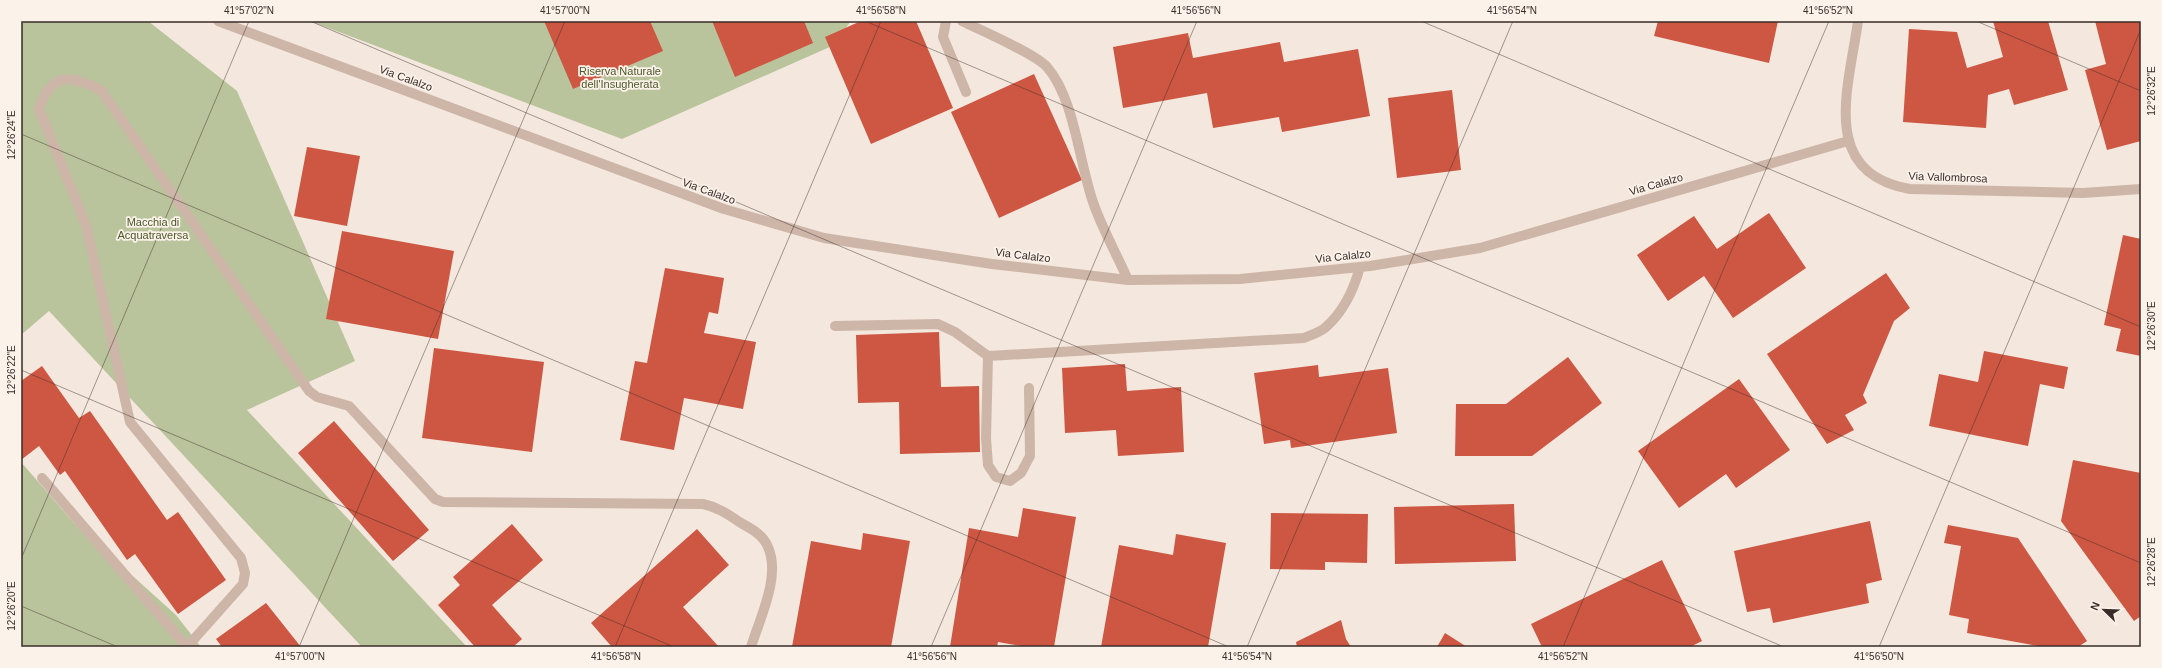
<svg xmlns="http://www.w3.org/2000/svg" width="2162" height="668" font-family="Helvetica,sans-serif">
  <style>
    .green { fill: #bac49c }
    .building { fill: #cd5742 }
    .lines { fill: none; stroke-linecap: round; stroke-linejoin: round }
    .minor { stroke: #cdb6a8; stroke-width: 10 }
    .ticks { fill: none; stroke: #392c29; stroke-width: 1; stroke-opacity: 0.45 }
    .labels { text-anchor: middle; dominant-baseline: central; stroke-width: 3.5; stroke-linejoin: round; paint-order: stroke }
    .park-label { font-size: 11px; fill: #4c592b; stroke: #fbf2ea }
    .street-label { font-size: 11px; fill: #392c29; stroke: #fbf2ea }
    .neatline { fill: none; stroke: #392c29; stroke-width: 1.5 }
    .ticks-label { font-size: 10px; text-anchor: middle; fill: #392c29 }
  </style>
  <rect width="100%" height="100%" fill="#f4e7dd"/>
  <!-- green -->
  <path class="green" d="M 21,21 L 148,21 L 237,91 L 355,361 L 247,410 L 467,647 L 362,647 L 49,311 L 21,335 Z
    M 310,21 L 851,21 L 832,46 L 622,139 Z
    M 21,462 L 74,523 L 176,615 L 201,647 L 21,647 Z"/>
  <!-- building -->
  <path class="building" d="M 544,21 L 650,21 L 663,51 L 573,89 Z
    M 712,21 L 804,21 L 813,43 L 735,77 Z
    M 861,21 L 916,21 L 953,108 L 871,144 L 825,37 Z
    M 1658,21 L 1778,21 L 1769,63 L 1654,36 Z
    M 1993,21 L 2048,21 L 2068,90 L 2014,105 L 2009,89 L 1988,95 L 1986,128 L 1903,122 L 1909,29 L 1957,32 L 1967,68 L 2003,57 Z
    M 2095,21 L 2141,21 L 2141,141 L 2107,150 L 2085,70 L 2106,64 Z
    M 1188,33 L 1193,58 L 1280,42 L 1284,62 L 1358,49 L 1370,116 L 1282,132 L 1279,117 L 1213,128 L 1207,93 L 1123,108 L 1113,47 Z
    M 1034,74 L 1082,180 L 999,218 L 951,112 Z
    M 1452,90 L 1461,170 L 1397,178 L 1388,98 Z
    M 307,147 L 360,156 L 347,226 L 294,216 Z
    M 1769,213 L 1806,268 L 1733,318 L 1704,276 L 1668,301 L 1637,255 L 1694,216 L 1717,249 Z
    M 342,231 L 454,251 L 438,339 L 326,319 Z
    M 2123,235 L 2141,239 L 2141,356 L 2116,351 L 2121,329 L 2104,325 Z
    M 665,268 L 724,278 L 718,314 L 709,312 L 704,333 L 756,342 L 743,409 L 684,398 L 674,450 L 620,440 L 635,361 L 647,363 Z
    M 1886,273 L 1910,308 L 1894,321 L 1863,395 L 1867,403 L 1845,415 L 1854,430 L 1827,444 L 1767,354 Z
    M 939,332 L 941,387 L 979,386 L 980,452 L 900,454 L 899,402 L 858,403 L 856,335 Z
    M 434,348 L 544,362 L 532,452 L 422,438 Z
    M 1984,351 L 2068,367 L 2064,389 L 2040,384 L 2028,446 L 1929,426 L 1939,374 L 1978,382 Z
    M 1568,357 L 1602,403 L 1532,456 L 1455,456 L 1456,404 L 1506,404 Z
    M 1125,364 L 1127,391 L 1181,387 L 1184,452 L 1118,456 L 1116,430 L 1065,433 L 1062,368 Z
    M 1318,365 L 1319,377 L 1388,368 L 1397,433 L 1291,448 L 1290,440 L 1264,444 L 1254,373 Z
    M 42,366 L 79,418 L 90,411 L 167,520 L 178,512 L 226,580 L 178,614 L 135,554 L 127,560 L 65,471 L 60,475 L 39,446 L 21,460 L 21,381 Z
    M 1739,379 L 1790,450 L 1736,488 L 1726,474 L 1679,508 L 1638,451 Z
    M 334,421 L 429,530 L 393,561 L 298,453 Z
    M 2073,460 L 2141,473 L 2141,616 L 2134,621 L 2061,521 Z
    M 1514,504 L 1516,561 L 1395,564 L 1394,507 Z
    M 1023,508 L 1076,517 L 1054,647 L 1027,647 L 998,642 L 997,647 L 950,647 L 969,528 L 1018,537 Z
    M 1271,513 L 1368,514 L 1367,563 L 1325,562 L 1325,570 L 1270,569 Z
    M 1870,521 L 1882,580 L 1866,584 L 1869,603 L 1773,623 L 1770,608 L 1747,612 L 1734,551 Z
    M 512,524 L 543,560 L 492,605 L 522,639 L 513,647 L 475,647 L 438,605 L 460,585 L 453,577 Z
    M 1948,525 L 2018,538 L 2087,641 L 2078,647 L 2044,647 L 1967,633 L 1969,619 L 1949,615 L 1961,546 L 1944,543 Z
    M 697,529 L 729,565 L 683,607 L 719,647 L 612,647 L 591,623 Z
    M 863,533 L 910,541 L 891,647 L 792,647 L 811,541 L 861,550 Z
    M 1176,534 L 1226,543 L 1208,647 L 1101,647 L 1119,545 L 1173,555 Z
    M 1662,560 L 1702,641 L 1690,647 L 1542,647 L 1531,624 Z
    M 266,603 L 301,647 L 222,647 L 216,639 Z
    M 1341,620 L 1346,639 L 1351,647 L 1297,647 L 1296,642 Z
    M 1445,633 L 1467,647 L 1437,647 Z"/>
  <g class="lines">
    <!-- minor -->
    <path class="minor" d="M 218,21 L 724,209 L 824,238 L 992,264 L 1128,280 L 1240,279 L 1370,266 L 1480,248 L 1848,141
      M 946,21 L 943,37 L 966,92
      M 962,21 C 982,31 1034,53 1047,67 C 1075,99 1079,164 1094,205 C 1103,230 1117,255 1128,280
      M 1858,21 C 1849,87 1818,173 1910,189 L 2083,193 L 2141,189
      M 835,326 L 938,324 L 955,332 L 988,356 L 1304,338 C 1311,335 1321,332 1326,327 C 1344,311 1354,289 1360,267
      M 988,356 L 986,438 L 988,465 L 996,477 L 1010,481 L 1021,473 L 1030,456 L 1029,388
      M 42,478 L 187,647
      M 187,647 L 243,584 L 245,573 L 241,558 L 130,422 L 86,225 L 39,109 C 51,71 71,75 101,90 L 309,391 L 317,397 L 349,406 L 435,499 L 443,502 L 703,504 C 718,507 729,515 741,523 C 752,529 763,535 768,547 C 781,576 760,618 751,647"/>
  </g>
  <!-- ticks -->
  <path class="ticks" d="M 310,21 L 1784,647M 865,21 L 2141,563M 1421,21 L 2141,327M 1976,21 L 2141,91M 21,134 L 1229,647M 21,370 L 674,647M 21,559 L 249,21M 21,606 L 118,647M 299,647 L 565,21M 615,647 L 881,21M 931,647 L 1197,21M 1247,647 L 1513,21M 1563,647 L 1829,21M 1879,647 L 2141,29"/>
  <g class="labels">
    <!-- park labels -->
    <g class="park-label">
      <text x="620" y="71">Riserva Naturale<tspan x="620" dy="13">dell'Insugherata</tspan></text>
      <text x="153" y="222">Macchia di<tspan x="153" dy="13">Acquatraversa</tspan></text>
    </g>
    <!-- street labels -->
    <g class="street-label">
      <text transform="translate(406 78) rotate(20)">Via Calalzo</text>
      <text transform="translate(1948 177) rotate(2)">Via Vallombrosa</text>
      <text transform="translate(1656 184) rotate(-16)">Via Calalzo</text>
      <text transform="translate(709 191) rotate(20)">Via Calalzo</text>
      <text transform="translate(1023 255) rotate(7)">Via Calalzo</text>
      <text transform="translate(1343 256) rotate(-6)">Via Calalzo</text>
    </g>
  </g>
  <!-- border -->
  <rect width="2162" height="668" fill="none" stroke="#fbf2ea" stroke-width="44"/>
  <!-- north arrow -->
  <g transform="translate(2104 610) rotate(293)" stroke="#fbf2ea" stroke-width="3" paint-order="stroke">
  <path d="M0-3L7 15L0 10L-7 15Z" fill="#392c29"/>
  <text y="-6" font-size="11" font-weight="bold" text-anchor="middle" fill="#392c29">N</text>
  </g>
  <rect x="22" y="22" width="2118" height="624" class="neatline"/>
  <g class="ticks-label">
    <text x="249" y="14">41°57'02"N</text>
    <text x="565" y="14">41°57'00"N</text>
    <text x="881" y="14">41°56'58"N</text>
    <text x="1196" y="14">41°56'56"N</text>
    <text x="1512" y="14">41°56'54"N</text>
    <text x="1828" y="14">41°56'52"N</text>
    <text transform="translate(2151 91) rotate(-90)" y="4">12°26'32"E</text>
    <text transform="translate(11 135) rotate(-90)" y="4">12°26'24"E</text>
    <text transform="translate(2151 326) rotate(-90)" y="4">12°26'30"E</text>
    <text transform="translate(11 370) rotate(-90)" y="4">12°26'22"E</text>
    <text transform="translate(2151 562) rotate(-90)" y="4">12°26'28"E</text>
    <text transform="translate(11 606) rotate(-90)" y="4">12°26'20"E</text>
    <text x="300" y="660">41°57'00"N</text>
    <text x="616" y="660">41°56'58"N</text>
    <text x="932" y="660">41°56'56"N</text>
    <text x="1247" y="660">41°56'54"N</text>
    <text x="1563" y="660">41°56'52"N</text>
    <text x="1879" y="660">41°56'50"N</text>
  </g>
</svg>
